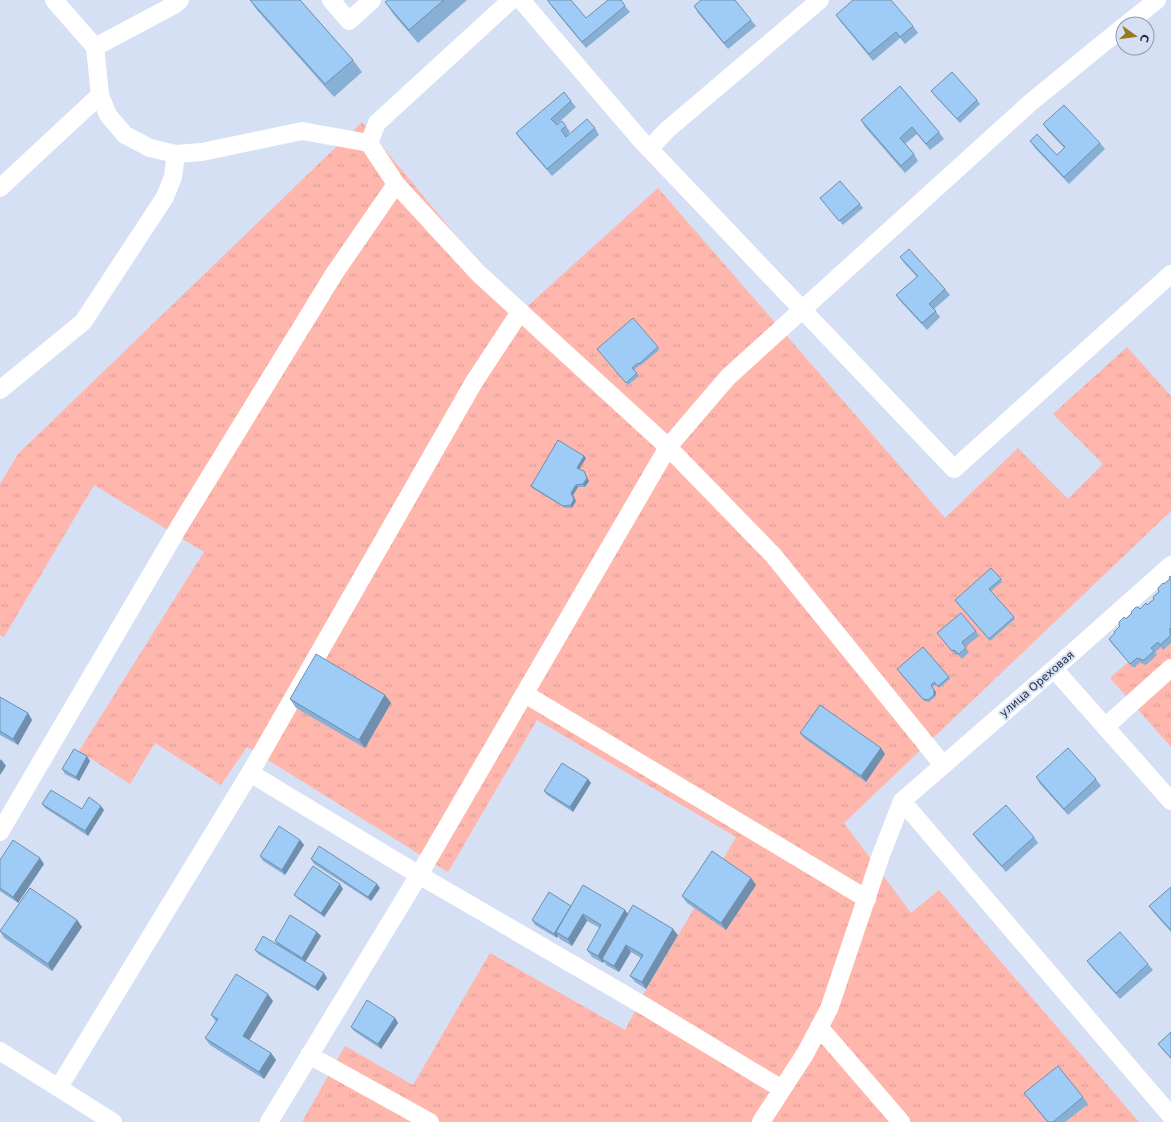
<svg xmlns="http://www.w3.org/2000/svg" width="1171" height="1122" font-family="'DejaVu Sans',sans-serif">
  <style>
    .grass { fill: url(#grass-tufts) }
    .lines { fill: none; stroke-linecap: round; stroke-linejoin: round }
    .minor { stroke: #fff; stroke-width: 18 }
    .wall { fill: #88afd4 }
    .shaded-wall { fill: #6f8fac }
    .building { fill: #9eccf6; stroke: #6f8fac }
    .labels { text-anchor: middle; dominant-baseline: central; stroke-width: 4; stroke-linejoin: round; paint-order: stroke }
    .street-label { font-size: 11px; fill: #262e42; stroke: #d6e0f5 }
  </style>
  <defs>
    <pattern id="grass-tufts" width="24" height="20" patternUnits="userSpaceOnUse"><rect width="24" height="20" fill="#feb6ad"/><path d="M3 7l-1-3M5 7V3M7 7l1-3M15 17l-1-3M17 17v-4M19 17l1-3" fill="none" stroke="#da9d96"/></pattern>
  </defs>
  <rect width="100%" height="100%" fill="#d6e0f5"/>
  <!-- grass -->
  <path class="grass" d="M 362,122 L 520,313 L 658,188 L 945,518 L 1018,448 L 1068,499 L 1103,464 L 1053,414 L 1127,347 L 1171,396 L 1171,511 L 844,823 L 911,913 L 939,890 L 1139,1122 L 302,1122 L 345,1046 L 413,1085 L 490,953 L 625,1030 L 646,990 L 736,837 L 537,720 L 448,872 L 247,747 L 221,785 L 155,743 L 130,784 L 79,751 L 204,552 L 94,485 L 4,637 L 0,635 L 0,484 L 18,454 Z
    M 1171,624 L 1171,747 L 1110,678 Z"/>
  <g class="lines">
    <!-- minor -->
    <path class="minor" d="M 54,0 L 95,47 L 100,95 L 108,115 L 125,135 L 150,148 L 176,154 L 202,152 L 302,131 L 369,143 L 396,184 L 478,273 L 668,447 L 773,555 L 943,765
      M 331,0 L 349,21 L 372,0
      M 521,0 L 639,138 L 954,469 L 1171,274
      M 1127,24 L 1157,0
      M 95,47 L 174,5 L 180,0
      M 369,143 L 377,123 L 511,0
      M 649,149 L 667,130 L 820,0
      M 0,188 L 100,95
      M 0,390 L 83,322 L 165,197 L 173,177 L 176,154
      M 1054,669 L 1171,801
      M 525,694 L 867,899
      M 1105,727 L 1171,668
      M 250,773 L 419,875 L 646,1007 L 782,1089
      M 902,801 L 1171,1116
      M 0,832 L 180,525 L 334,274 L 396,184
      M 819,1027 L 901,1122
      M 0,1051 L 113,1122
      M 309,1055 L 430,1122
      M 59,1087 L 250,773 L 474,382 L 520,312
      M 269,1122 L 419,875 L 668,447 L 728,377 L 1030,103 L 1123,27
      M 761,1122 L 805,1054 L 829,1009 L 881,855 L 902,801 L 1054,669 L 1171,565"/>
  </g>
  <!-- wall -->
  <path class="wall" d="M 250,0 L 300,0 L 353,60 L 362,72 L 334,97 L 256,9 Z
    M 388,0 L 467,0 L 418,43 L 394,15 L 385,2 Z
    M 548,1 L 586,18 L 625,6 L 630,12 L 586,48 L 552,7 Z
    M 694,6 L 751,20 L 756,26 L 728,49 L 698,13 Z
    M 836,15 L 913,26 L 918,33 L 905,44 L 900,38 L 873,61 L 840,21 Z
    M 900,86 L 939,132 L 944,139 L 930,150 L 917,134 L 905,144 L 914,154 L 918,161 L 905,173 L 865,127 L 861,120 Z
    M 931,91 L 977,100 L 980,104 L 960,123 L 935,96 Z
    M 571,101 L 576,107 L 556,125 L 557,125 L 566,126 L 570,132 L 566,137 L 595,128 L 599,135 L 552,176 L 520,139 L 516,133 Z
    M 1043,124 L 1100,143 L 1105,149 L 1069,184 L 1035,148 L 1030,141 L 1057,155 L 1064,148 L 1048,131 Z
    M 820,198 L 860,204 L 863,208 L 843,225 Z
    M 900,257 L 945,289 L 950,295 L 934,309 L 940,317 L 927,330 L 901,302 L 896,295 L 917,277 L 905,264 Z
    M 658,347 L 659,350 L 640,366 L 640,365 L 634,370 L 639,376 L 628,385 L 599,351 Z
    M 584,456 L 586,458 L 579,469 L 584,472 L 589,481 L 585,487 L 578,487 L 573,495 L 576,501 L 572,508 L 565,508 L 532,488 L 531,486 Z
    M 1171,576 L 1171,643 L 1163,650 L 1161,647 L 1155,652 L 1157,655 L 1147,664 L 1144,665 L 1143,663 L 1142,664 L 1140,662 L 1134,668 L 1112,644 L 1109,639 L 1115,633 L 1120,627 L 1119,625 L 1126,619 L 1140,609 L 1147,605 L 1154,599 L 1164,584 L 1170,579 Z
    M 1001,579 L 1002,582 L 991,591 L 1015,619 L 990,641 L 956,602 Z
    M 976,631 L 979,636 L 965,647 L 969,652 L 962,659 L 957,654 L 955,655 L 937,633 Z
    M 899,672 L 949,677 L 950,679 L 939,688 L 936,685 L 932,687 L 936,692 L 935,697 L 929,702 L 924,701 Z
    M 385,695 L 391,703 L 365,748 L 296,708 L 290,699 Z
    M 0,697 L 28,713 L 32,720 L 18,745 L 0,735 Z
    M 800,733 L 881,748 L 885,754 L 866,782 L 805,739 Z
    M 90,761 L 79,781 L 65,774 L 62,769 Z
    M 1036,777 L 1096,779 L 1101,786 L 1068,815 L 1040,784 Z
    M 591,783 L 573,812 L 547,795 L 544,791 Z
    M 42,804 L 82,809 L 104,810 L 88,836 L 45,808 Z
    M 973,834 L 1034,837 L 1038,843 L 1006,872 L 978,841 Z
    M 300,840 L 304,845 L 285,875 L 263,861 L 260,856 Z
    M 311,859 L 380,888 L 371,901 L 314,864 Z
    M 0,860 L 44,864 L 18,903 L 0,891 Z
    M 751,878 L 756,885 L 726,930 L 687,903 L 682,896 Z
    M 1171,887 L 1171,932 L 1154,913 L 1149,906 Z
    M 343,889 L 324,917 L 298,899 L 294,895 Z
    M 571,906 L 625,910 L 628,914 L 678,935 L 646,989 L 635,982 L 630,976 L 641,958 L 631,952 L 619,972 L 606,965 L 604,961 L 603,963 L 592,957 L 587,950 L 600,928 L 587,921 L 572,946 L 560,939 L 558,936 L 557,938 L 535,925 L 532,920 Z
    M 77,920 L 82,927 L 52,971 L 4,938 L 0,931 Z
    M 317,932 L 321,936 L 305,962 L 327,978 L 318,991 L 258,954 L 255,950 L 277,944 L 275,941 Z
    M 1087,961 L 1148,964 L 1153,970 L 1120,999 L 1092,968 Z
    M 273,1001 L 249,1040 L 271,1053 L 276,1060 L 264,1079 L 210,1045 L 205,1038 L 216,1022 L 211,1015 Z
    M 395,1018 L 398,1023 L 381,1049 L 354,1031 L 351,1027 Z
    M 1171,1032 L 1171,1059 L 1163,1050 L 1158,1044 Z
    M 1024,1093 L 1083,1097 L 1088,1104 L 1065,1122 L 1047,1122 Z"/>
  <!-- shaded-wall -->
  <path class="shaded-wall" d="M 584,456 L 586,458 L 579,470 L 577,468 Z
    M 584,471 L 589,481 L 585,487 L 583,484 Z
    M 576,485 L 578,487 L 573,495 L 576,501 L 572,508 L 571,505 L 571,493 Z
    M 934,690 L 936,692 L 935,697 L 934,695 Z
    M 385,695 L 391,703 L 365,748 L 359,740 Z
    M 28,713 L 32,720 L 18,745 L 13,739 Z
    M 881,748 L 885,754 L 866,782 L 861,776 Z
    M 87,756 L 90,761 L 79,781 L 76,777 Z
    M 1,759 L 6,766 L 0,775 L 0,761 Z
    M 588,779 L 591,783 L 573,812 L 570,807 Z
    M 101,806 L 104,810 L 88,836 L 85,831 Z
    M 300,840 L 304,845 L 285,875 L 282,870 Z
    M 40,858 L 44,864 L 18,903 L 13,897 Z
    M 751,878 L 756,885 L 726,930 L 721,923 Z
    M 340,884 L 343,889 L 324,917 L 321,913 Z
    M 377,884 L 380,888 L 371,901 L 368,897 Z
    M 571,906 L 574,910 L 556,932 L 558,936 L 557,938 L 554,934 Z
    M 625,910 L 630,917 L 602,959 L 604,961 L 603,963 L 598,956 Z
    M 583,914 L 587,921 L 572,946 L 568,939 Z
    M 77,920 L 82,927 L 52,971 L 48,964 Z
    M 673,929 L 678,935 L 646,989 L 642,982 Z
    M 317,932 L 321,936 L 305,962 L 302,958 Z
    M 626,945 L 631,952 L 619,972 L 614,966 Z
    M 324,973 L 327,978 L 318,991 L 315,987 Z
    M 268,994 L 273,1001 L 248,1042 L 243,1036 Z
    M 395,1018 L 398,1023 L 381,1049 L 378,1044 Z
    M 271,1053 L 276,1060 L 264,1079 L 259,1072 Z"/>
  <!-- building -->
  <path class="building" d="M 250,0 L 300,0 L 353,60 L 325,84 Z
    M 388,0 L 444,0 L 409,30 L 385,2 Z
    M 548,0 L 571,0 L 586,18 L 608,0 L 621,0 L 625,6 L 582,42 L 548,1 Z
    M 701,0 L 735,0 L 751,20 L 724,43 L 694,6 Z
    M 853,0 L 891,0 L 913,26 L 900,37 L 896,32 L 869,54 L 836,15 Z
    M 952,72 L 977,100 L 957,119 L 931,91 Z
    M 900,86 L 939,132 L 926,144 L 912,127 L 900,138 L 914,154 L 901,166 L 861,120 Z
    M 564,92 L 571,101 L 551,119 L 557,125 L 562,121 L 566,126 L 561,130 L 566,137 L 587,119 L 595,128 L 547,169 L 516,133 Z
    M 1064,105 L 1100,143 L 1064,177 L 1030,141 L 1037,134 L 1057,155 L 1065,147 L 1043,124 Z
    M 840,181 L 860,204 L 839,221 L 820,198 Z
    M 909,249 L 945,289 L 929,304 L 936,311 L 922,323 L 896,295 L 918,276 L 900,257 Z
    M 633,318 L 658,347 L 639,364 L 638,363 L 632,368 L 637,373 L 626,383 L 597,349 Z
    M 558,440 L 584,456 L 577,468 L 584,471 L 587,478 L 583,484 L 576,485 L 571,493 L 574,499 L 571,505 L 563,506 L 531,486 Z
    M 991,568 L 1001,579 L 989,589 L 1014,617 L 989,639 L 955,600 Z
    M 1171,576 L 1171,628 L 1169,629 L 1171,631 L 1169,632 L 1171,634 L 1170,636 L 1160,645 L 1158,642 L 1151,648 L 1154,651 L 1144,660 L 1141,660 L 1140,658 L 1139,659 L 1137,658 L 1130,664 L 1109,639 L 1115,633 L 1114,632 L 1120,626 L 1119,625 L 1119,622 L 1124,617 L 1126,619 L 1132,613 L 1131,612 L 1136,607 L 1138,607 L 1140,609 L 1146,603 L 1147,605 L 1154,599 L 1153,597 L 1159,592 L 1158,588 L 1163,583 L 1164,584 L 1170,579 L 1169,577 Z
    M 961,613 L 976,631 L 962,642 L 966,648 L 959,654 L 954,650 L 952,651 L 937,633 Z
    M 923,647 L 949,677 L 938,686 L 934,682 L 931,685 L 934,690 L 934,695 L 928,700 L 923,699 L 897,669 Z
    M 316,654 L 385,695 L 359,740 L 290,699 Z
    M 0,697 L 28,713 L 13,739 L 0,731 Z
    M 820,705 L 881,748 L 861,776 L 800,733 Z
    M 1068,748 L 1096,779 L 1064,809 L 1036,777 Z
    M 74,749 L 87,756 L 76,777 L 62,769 Z
    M 562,763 L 588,779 L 570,807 L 544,791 Z
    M 51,790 L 82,809 L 89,797 L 101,806 L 85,831 L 42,804 Z
    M 1006,805 L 1034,837 L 1002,866 L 973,834 Z
    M 279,826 L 300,840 L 282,870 L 260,856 Z
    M 13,840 L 40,858 L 13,897 L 0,888 L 0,860 Z
    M 319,846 L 377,884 L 368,897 L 311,859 Z
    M 712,851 L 751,878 L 721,923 L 682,896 Z
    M 313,866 L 340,884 L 321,913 L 294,895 Z
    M 583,885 L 625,910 L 598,956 L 587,950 L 601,925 L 583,914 L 568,939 L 556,932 Z
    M 1171,887 L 1171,930 L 1149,906 Z
    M 30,888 L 77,920 L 48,964 L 0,931 Z
    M 549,892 L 571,906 L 554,934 L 532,920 Z
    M 633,905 L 673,929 L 642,982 L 630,976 L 643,955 L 626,945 L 614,966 L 602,959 Z
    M 290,915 L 317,932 L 302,958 L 275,941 Z
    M 1120,932 L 1148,964 L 1116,993 L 1087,961 Z
    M 263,936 L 324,973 L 315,987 L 255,950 Z
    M 236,974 L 268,994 L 243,1036 L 271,1053 L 259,1072 L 205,1038 L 218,1019 L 211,1015 Z
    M 367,1000 L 395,1018 L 378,1044 L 351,1027 Z
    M 1171,1032 L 1171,1058 L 1158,1044 Z
    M 1058,1066 L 1083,1097 L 1053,1122 L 1048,1122 L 1024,1093 Z"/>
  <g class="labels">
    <!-- street labels -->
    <g class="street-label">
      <text transform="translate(1037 684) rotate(-41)">улица Ореховая</text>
    </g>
  </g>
  <!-- north arrow -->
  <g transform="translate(1135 36) rotate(104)"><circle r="19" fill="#d6e0f5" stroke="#9099ad"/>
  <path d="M0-3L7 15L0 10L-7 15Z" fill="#987720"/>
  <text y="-6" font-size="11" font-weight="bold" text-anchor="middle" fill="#262e42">С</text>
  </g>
</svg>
